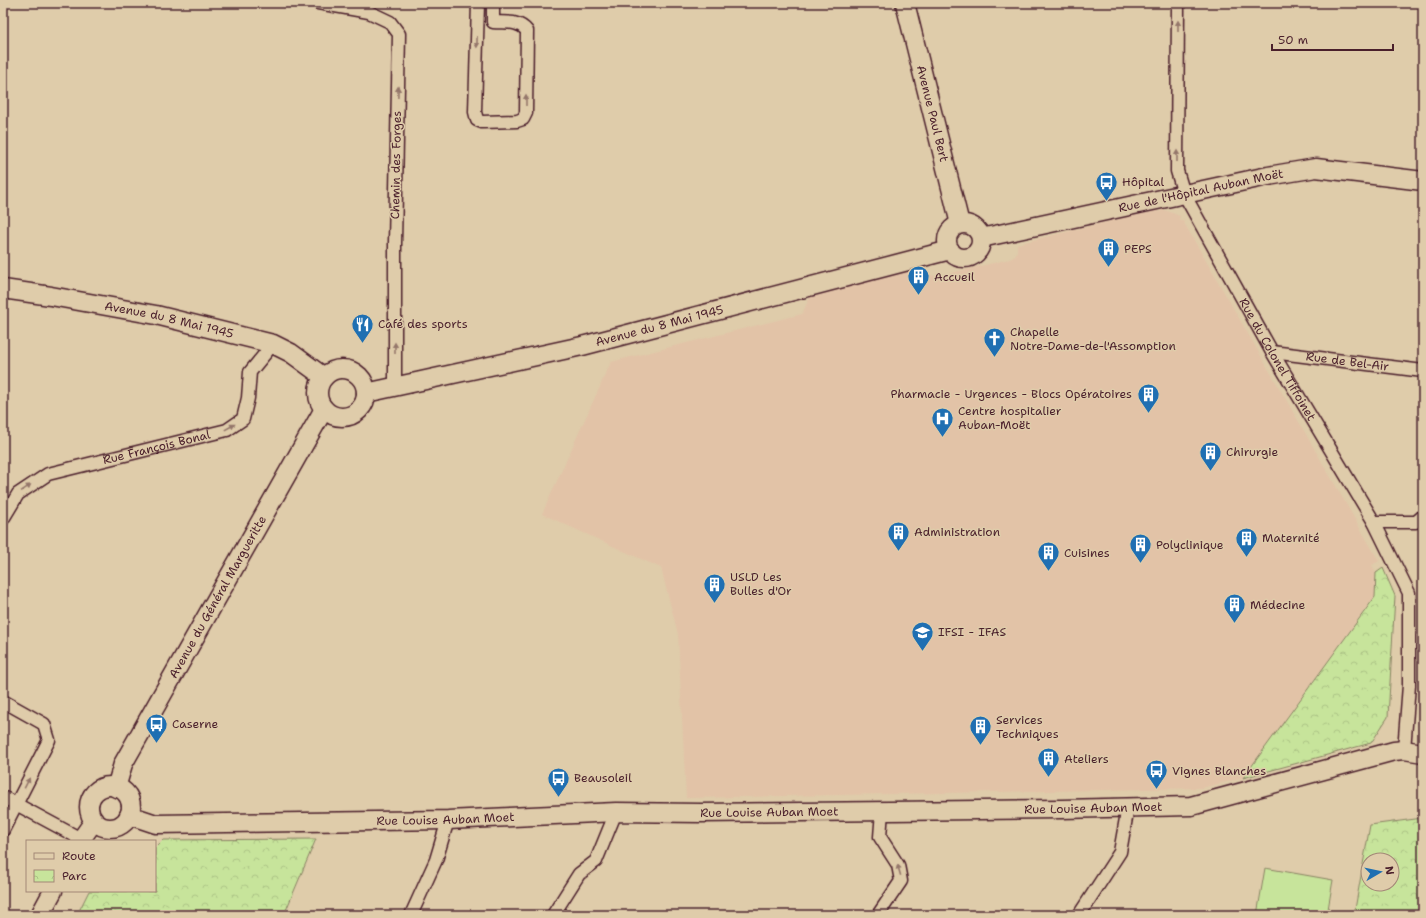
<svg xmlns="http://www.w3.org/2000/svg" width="1426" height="918" font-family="'Shantell Sans',sans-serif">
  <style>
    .built { fill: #e2c3a7 }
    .park { fill: url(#park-crowns); stroke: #888263; fill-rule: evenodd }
    .pitch { fill: #c7e49b; stroke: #888263 }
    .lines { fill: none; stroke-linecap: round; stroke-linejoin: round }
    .street-casing { stroke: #4a1f2b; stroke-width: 15 }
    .secondary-casing { stroke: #4a1f2b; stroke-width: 21 }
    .street { stroke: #dfccaa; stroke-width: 12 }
    .secondary { stroke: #dfccaa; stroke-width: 18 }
    .oneway { fill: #94766a }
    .labels { text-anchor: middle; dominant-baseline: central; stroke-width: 3; stroke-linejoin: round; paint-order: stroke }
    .street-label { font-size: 12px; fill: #4a1f2b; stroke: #dfccaa }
    .poi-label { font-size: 12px; fill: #4a1f2b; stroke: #dfccaa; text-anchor: start }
  </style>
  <defs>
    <pattern id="park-crowns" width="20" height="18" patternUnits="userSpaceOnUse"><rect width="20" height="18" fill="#c7e49b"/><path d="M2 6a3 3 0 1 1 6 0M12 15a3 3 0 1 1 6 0" fill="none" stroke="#acc386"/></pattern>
  </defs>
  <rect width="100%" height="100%" fill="#dfccaa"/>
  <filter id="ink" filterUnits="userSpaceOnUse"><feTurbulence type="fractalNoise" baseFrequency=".025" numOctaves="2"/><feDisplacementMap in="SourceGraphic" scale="8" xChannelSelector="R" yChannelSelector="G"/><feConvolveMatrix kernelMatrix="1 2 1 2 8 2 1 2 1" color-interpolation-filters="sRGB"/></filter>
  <g filter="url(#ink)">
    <!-- built -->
    <path class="built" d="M 1162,209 L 1180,216 L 1179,220 L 1183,221 L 1379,561 L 1372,565 L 1376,573 L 1375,596 L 1243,778 L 1201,788 L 686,798 L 678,634 L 661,568 L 542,514 L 611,362 L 802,314 L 810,297 L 925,267 L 927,273 L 933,276 L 939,276 L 1010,259 L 1015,256 L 1017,251 L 1017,244 L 1155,210 L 1160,212 Z"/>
    <!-- park -->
    <path class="park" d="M 1383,568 L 1395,596 L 1388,717 L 1371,743 L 1243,778 L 1375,597 L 1376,573 Z
      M 1423,818 L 1423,915 L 1354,915 L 1370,825 ZM 1368,860 L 1392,860 L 1392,884 L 1368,884 Z
      M 316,839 L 284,915 L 77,915 L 89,891 L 155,891 L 155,848 L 163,840 Z"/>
    <!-- pitch -->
    <path class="pitch" d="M 1265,868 L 1333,880 L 1327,915 L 1257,915 Z"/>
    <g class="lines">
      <defs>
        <g id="street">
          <path d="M 318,3 L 369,12 L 390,22 L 399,34 L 395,243 L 395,387"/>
          <path d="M 478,3 L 475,112 L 477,120 L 482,122 L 517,121 L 523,119 L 526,113 L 527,31 C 519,20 505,23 493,22 L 493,3"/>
          <path id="s1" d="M 1178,3 L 1177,171 L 1184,194 L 1272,352 L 1374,522 L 1409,593 L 1409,685 L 1404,750"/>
          <path id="s2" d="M 1272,352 L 1423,371"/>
          <path id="s3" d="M 3,519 L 18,494 L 48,474 L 227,430 L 243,419 L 248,398 L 250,372 L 273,344"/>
          <path d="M 1374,522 L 1416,522 L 1423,516"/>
          <path d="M 3,701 L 44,724 L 49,740 L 3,830"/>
          <path d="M 3,797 L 81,839"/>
          <path d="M 411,915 L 436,860 L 448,820"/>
          <path d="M 553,915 L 579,874 L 596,861 L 616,812"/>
          <path d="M 878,915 L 901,881 L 898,865 L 880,837 L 882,811"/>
          <path d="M 1079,915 L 1120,852 L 1128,807"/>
        </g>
        <g id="secondary">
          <path id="s4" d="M 905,3 L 960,224"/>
          <circle cx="964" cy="241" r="17"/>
          <path id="s5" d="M 981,238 L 1268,176 L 1316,168 L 1423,181"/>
          <path id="s6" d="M 3,289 L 51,296 L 156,315 L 273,344 L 291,353 L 324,377"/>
          <circle cx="342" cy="393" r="24"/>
          <path id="s7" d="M 366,393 L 582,346 L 950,250"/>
          <circle cx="110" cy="807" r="21"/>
          <path id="s8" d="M 116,788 L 123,764 L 324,409"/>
          <path id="s9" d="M 129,815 L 156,824 L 448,820 L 616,812 L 701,813 L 1062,809 L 1191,806 L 1394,751 L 1404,750 L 1423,753"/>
          <path d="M 80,841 L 94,821"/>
          <path d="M 40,915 L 53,891"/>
        </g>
      </defs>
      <!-- street casing -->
      <use href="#street" class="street-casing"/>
      <!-- secondary casing -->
      <use href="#secondary" class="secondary-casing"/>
      <!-- street -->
      <use href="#street" class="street"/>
      <!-- secondary -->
      <use href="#secondary" class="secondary"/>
    </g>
    <!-- one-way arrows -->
    <defs><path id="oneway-solid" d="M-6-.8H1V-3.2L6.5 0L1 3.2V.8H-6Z"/></defs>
    <g class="oneway">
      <use href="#oneway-solid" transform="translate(1178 26) rotate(-90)"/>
      <use href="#oneway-solid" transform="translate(477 42) rotate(91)"/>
      <use href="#oneway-solid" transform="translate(398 92) rotate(-89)"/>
      <use href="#oneway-solid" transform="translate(526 100) rotate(-90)"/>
      <use href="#oneway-solid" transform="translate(1177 156) rotate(-90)"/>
      <use href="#oneway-solid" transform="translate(395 348) rotate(-90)"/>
      <use href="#oneway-solid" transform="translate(230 427) rotate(-29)"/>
      <use href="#oneway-solid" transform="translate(26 488) rotate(-34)"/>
      <use href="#oneway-solid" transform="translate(27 783) rotate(-63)"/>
      <use href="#oneway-solid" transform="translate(899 870) rotate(-106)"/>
    </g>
  </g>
  <!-- icons -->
  <defs>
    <symbol id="bus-pin" viewBox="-11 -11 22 30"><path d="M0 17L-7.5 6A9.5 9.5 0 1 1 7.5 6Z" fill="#1f6fb2" stroke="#dfccaa"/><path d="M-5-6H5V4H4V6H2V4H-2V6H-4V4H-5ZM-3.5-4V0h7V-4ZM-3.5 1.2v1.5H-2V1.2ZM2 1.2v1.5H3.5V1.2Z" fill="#fff"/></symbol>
    <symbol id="building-pin" viewBox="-11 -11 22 30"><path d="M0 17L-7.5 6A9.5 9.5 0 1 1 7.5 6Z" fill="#1f6fb2" stroke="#dfccaa"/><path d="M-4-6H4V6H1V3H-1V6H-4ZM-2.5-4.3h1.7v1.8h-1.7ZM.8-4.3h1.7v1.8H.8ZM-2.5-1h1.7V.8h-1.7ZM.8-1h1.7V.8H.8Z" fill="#fff"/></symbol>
    <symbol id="restaurant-pin" viewBox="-11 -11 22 30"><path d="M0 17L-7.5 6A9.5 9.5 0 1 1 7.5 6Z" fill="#1f6fb2" stroke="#dfccaa"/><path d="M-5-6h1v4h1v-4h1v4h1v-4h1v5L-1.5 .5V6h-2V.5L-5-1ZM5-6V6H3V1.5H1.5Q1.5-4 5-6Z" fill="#fff"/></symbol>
    <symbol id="church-pin" viewBox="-11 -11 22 30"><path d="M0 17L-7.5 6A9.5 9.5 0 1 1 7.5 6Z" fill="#1f6fb2" stroke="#dfccaa"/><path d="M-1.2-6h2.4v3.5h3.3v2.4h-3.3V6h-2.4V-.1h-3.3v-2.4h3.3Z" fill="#fff"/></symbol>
    <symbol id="hospital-pin" viewBox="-11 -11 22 30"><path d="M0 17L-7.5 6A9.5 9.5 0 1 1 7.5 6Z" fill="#1f6fb2" stroke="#dfccaa"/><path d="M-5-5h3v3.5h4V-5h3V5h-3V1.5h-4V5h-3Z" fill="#fff"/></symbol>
    <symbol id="university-pin" viewBox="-11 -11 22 30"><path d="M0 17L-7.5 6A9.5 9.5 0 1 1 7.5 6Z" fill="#1f6fb2" stroke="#dfccaa"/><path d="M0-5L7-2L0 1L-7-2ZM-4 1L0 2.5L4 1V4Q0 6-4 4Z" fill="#fff"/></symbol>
  </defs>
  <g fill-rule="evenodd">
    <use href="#bus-pin" x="1094" y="170" width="25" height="34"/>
    <use href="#building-pin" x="1096" y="236" width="25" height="34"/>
    <use href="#building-pin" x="906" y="264" width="25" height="34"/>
    <use href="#restaurant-pin" x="350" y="312" width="25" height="34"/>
    <use href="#church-pin" x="982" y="326" width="25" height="34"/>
    <use href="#building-pin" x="1136" y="382" width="25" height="34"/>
    <use href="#hospital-pin" x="930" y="406" width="25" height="34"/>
    <use href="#building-pin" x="1198" y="440" width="25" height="34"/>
    <use href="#building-pin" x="886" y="520" width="25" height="34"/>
    <use href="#building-pin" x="1234" y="526" width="25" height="34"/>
    <use href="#building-pin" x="1128" y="532" width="25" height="34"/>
    <use href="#building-pin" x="1036" y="540" width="25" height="34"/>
    <use href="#building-pin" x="702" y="572" width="25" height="34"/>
    <use href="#building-pin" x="1222" y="592" width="25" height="34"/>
    <use href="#university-pin" x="910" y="620" width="25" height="34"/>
    <use href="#bus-pin" x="144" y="712" width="25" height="34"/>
    <use href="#building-pin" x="968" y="714" width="25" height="34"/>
    <use href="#building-pin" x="1036" y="746" width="25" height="34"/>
    <use href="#bus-pin" x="1144" y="758" width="25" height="34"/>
    <use href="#bus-pin" x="546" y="766" width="25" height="34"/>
  </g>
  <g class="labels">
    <!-- street labels -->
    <g class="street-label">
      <text stroke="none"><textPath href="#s4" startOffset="114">Avenue Paul Bert</textPath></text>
      <text transform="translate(396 165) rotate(-89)">Chemin des Forges</text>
      <text stroke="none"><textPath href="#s5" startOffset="225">Rue de l'Hôpital Auban Moët</textPath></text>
      <text stroke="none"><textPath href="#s6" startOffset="169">Avenue du 8 Mai 1945</textPath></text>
      <text stroke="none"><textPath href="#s7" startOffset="301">Avenue du 8 Mai 1945</textPath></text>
      <text stroke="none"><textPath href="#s1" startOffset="382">Rue du Colonel Tiffoinet</textPath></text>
      <text stroke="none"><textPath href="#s2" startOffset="76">Rue de Bel-Air</textPath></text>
      <text stroke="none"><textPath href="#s3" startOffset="177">Rue François Bonal</textPath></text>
      <text stroke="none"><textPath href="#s8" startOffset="217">Avenue du Général Margueritte</textPath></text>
      <text stroke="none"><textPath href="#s9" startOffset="966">Rue Louise Auban Moet</textPath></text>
      <text stroke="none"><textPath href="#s9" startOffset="642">Rue Louise Auban Moet</textPath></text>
      <text stroke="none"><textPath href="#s9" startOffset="318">Rue Louise Auban Moet</textPath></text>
    </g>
    <!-- poi labels -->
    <g class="poi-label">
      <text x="1122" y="182">Hôpital</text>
      <text x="1124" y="249">PEPS</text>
      <text x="934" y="277">Accueil</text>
      <text x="378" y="324">Café des sports</text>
      <text x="1010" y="332">Chapelle<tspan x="1010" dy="14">Notre-Dame-de-l'Assomption</tspan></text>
      <text x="1132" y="394" text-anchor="end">Pharmacie - Urgences - Blocs Opératoires</text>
      <text x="958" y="411">Centre hospitalier<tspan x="958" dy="14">Auban-Moët</tspan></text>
      <text x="1226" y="452">Chirurgie</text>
      <text x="914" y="532">Administration</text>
      <text x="1262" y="538">Maternité</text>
      <text x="1156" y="545">Polyclinique</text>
      <text x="1064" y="553">Cuisines</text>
      <text x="730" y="577">USLD Les<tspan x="730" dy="14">Bulles d'Or</tspan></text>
      <text x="1250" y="605">Médecine</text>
      <text x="938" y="632">IFSI - IFAS</text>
      <text x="996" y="720">Services<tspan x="996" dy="14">Techniques</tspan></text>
      <text x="172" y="724">Caserne</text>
      <text x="1064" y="759">Ateliers</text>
      <text x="1172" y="771">Vignes Blanches</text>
      <text x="574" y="778">Beausoleil</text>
    </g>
  </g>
  <!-- margin -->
  <rect width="1426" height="918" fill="none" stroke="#dfccaa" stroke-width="16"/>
  <rect x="8" y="8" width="1410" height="902" fill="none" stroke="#4a1f2b" stroke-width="1.5" filter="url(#ink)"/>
  <!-- legend -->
  <rect x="26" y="840" width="130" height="52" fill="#dfccaa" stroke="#a38777"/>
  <rect x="34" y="853" width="20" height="6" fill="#dfccaa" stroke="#a38777"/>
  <text x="62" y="860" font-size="12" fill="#4a1f2b">Route</text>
  <rect x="34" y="870" width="20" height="12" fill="url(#park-crowns)" stroke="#a38777"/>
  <text x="62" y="880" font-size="12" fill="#4a1f2b">Parc</text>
  <!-- north arrow -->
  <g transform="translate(1380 872) rotate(81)"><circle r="19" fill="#dfccaa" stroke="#a38777"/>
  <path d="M0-3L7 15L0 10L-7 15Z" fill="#1f6fb2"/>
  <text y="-6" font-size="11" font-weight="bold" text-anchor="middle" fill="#4a1f2b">N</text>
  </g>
  <!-- scale -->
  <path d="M1272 44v6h121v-6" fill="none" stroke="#4a1f2b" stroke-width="2"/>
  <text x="1278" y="44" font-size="12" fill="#4a1f2b" stroke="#dfccaa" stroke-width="3" paint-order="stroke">50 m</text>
</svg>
